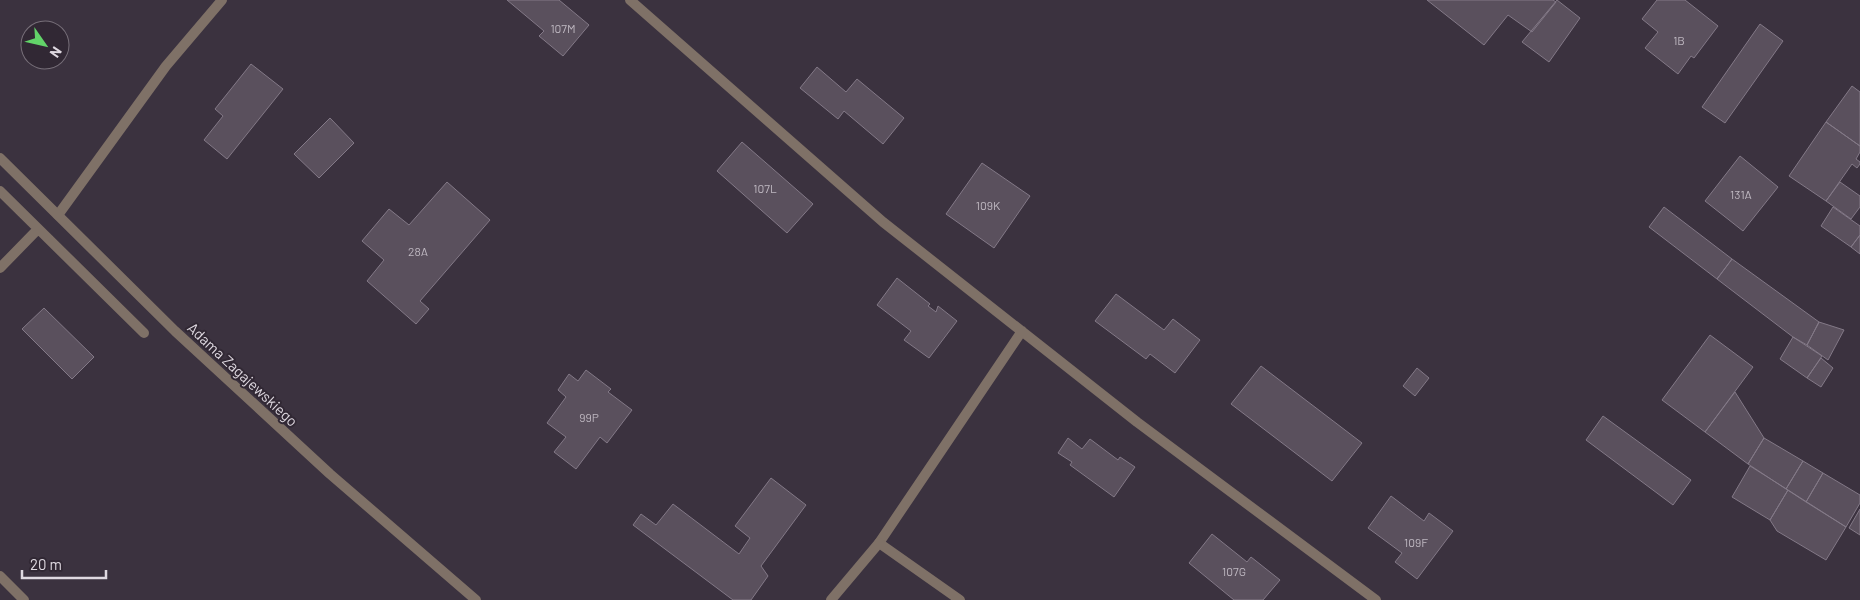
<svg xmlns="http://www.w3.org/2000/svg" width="1860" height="600" font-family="Barlow,sans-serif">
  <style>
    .building { fill: #5a505d; stroke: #837987 }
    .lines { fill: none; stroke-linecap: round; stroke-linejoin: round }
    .lane { stroke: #7f7167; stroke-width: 10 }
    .street { stroke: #7f7167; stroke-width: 10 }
    .labels { text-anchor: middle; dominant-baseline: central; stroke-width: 4; stroke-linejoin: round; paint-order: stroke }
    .number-label { font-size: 12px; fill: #beb7c0 }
    .street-label { font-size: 15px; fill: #dfd9e1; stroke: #312834 }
  </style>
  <rect width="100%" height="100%" fill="#3b323f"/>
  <!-- building -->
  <path class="building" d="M 507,0 L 559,0 L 589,25 L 563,56 L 539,36 L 544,31 Z
    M 1427,0 L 1553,0 L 1556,2 L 1532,32 L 1508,15 L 1484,45 Z
    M 1557,0 L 1580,18 L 1549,62 L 1522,42 Z
    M 1657,0 L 1685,0 L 1718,26 L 1694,58 L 1691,56 L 1678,74 L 1645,48 L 1658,32 L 1642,19 Z
    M 1760,24 L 1783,41 L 1725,123 L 1702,107 Z
    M 251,64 L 283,89 L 227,159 L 204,140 L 223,116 L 215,109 Z
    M 817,67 L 846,92 L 857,79 L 904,118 L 883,144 L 844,111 L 838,119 L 800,88 Z
    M 1852,86 L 1860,92 L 1860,146 L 1826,122 Z
    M 330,118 L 354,143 L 319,178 L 294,154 Z
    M 1826,122 L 1860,146 L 1860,152 L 1856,159 L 1860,162 L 1860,164 L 1857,168 L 1852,164 L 1826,201 L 1789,176 Z
    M 742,142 L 813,204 L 787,233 L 717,171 Z
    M 1740,156 L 1778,187 L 1743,231 L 1705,201 Z
    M 982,163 L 1030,196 L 994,248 L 946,214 Z
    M 447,182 L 490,220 L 420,301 L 429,309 L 416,324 L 367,281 L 384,260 L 362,241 L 389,209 L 409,225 Z
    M 1840,182 L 1860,196 L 1860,207 L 1851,219 L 1826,201 Z
    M 1664,207 L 1732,259 L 1717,279 L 1649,227 Z
    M 1833,207 L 1860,226 L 1860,235 L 1851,247 L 1821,226 Z
    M 1860,235 L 1860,254 L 1851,247 Z
    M 1732,259 L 1819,322 L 1807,345 L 1793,337 L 1717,279 Z
    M 897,278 L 930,304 L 928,306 L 936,312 L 938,306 L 957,321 L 929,358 L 904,340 L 911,331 L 877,305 Z
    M 1116,294 L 1164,330 L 1173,319 L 1200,340 L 1175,373 L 1150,354 L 1146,359 L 1095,321 Z
    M 44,308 L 94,357 L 72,379 L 22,329 Z
    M 1819,322 L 1844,330 L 1828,360 L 1807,345 Z
    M 1710,335 L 1753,367 L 1705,432 L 1662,400 Z
    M 1793,337 L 1822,356 L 1807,378 L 1780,359 Z
    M 1821,358 L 1833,368 L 1821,387 L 1807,378 Z
    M 1261,366 L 1362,443 L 1332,481 L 1231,404 Z
    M 1417,368 L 1429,378 L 1415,396 L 1403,386 Z
    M 586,370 L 611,389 L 608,392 L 632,410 L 607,443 L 600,437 L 576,469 L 554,452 L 566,437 L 547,423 L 566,397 L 558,390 L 569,374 L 578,381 Z
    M 1735,392 L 1764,438 L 1748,464 L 1705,432 Z
    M 1603,416 L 1691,480 L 1673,505 L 1586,440 Z
    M 1068,438 L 1082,449 L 1090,439 L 1118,460 L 1120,457 L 1135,467 L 1114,497 L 1070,465 L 1072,462 L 1058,453 Z
    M 1764,438 L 1803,461 L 1786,489 L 1748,464 Z
    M 1803,461 L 1823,473 L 1806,502 L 1786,489 Z
    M 1750,466 L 1788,490 L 1770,520 L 1732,497 Z
    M 1823,473 L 1860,495 L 1860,503 L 1846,527 L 1806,502 Z
    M 771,478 L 806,505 L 761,566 L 768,576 L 751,600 L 733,600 L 633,525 L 641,514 L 656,525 L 673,504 L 739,554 L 750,538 L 735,526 Z
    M 1788,490 L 1846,527 L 1826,560 L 1777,531 L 1770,520 Z
    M 1391,496 L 1424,521 L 1429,513 L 1453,531 L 1417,579 L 1395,562 L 1402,553 L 1368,528 Z
    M 1860,509 L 1860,535 L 1849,528 Z
    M 1212,534 L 1247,562 L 1251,557 L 1280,580 L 1263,600 L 1234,600 L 1189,563 Z"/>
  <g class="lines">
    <!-- lane -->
    <path class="lane" d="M 630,0 L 883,222 L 1137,422 L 1376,600
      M 0,191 L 144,333
      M 58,215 L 166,66 L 222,0
      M 0,268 L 38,229
      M 879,543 L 1022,331
      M 0,576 L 24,600"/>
    <!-- street -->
    <path class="street" d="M 0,158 L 175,331 L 330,474 L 476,600
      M 831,600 L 879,543 L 960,600"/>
  </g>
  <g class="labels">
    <!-- number labels -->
    <g class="number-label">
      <text x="563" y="28">107M</text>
      <text x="1679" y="40">1B</text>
      <text x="765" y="188">107L</text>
      <text x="1741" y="194">131A</text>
      <text x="988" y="205">109K</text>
      <text x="418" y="251">28A</text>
      <text x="589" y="417">99P</text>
      <text x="1416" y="542">109F</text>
      <text x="1234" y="571">107G</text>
    </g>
    <!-- street labels -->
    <g class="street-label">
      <text transform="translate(243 374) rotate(43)">Adama Zagajewskiego</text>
    </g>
  </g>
  <!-- north arrow -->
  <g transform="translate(45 45) rotate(124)"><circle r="24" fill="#312834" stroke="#776f79"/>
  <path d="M0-4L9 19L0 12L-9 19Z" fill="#62d469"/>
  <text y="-8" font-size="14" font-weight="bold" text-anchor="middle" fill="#dfd9e1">N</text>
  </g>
  <!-- scale -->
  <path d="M22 570v8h84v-8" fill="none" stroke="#dfd9e1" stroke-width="2.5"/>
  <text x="30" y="570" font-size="15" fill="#dfd9e1" stroke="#312834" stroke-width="4" paint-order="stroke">20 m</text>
</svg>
